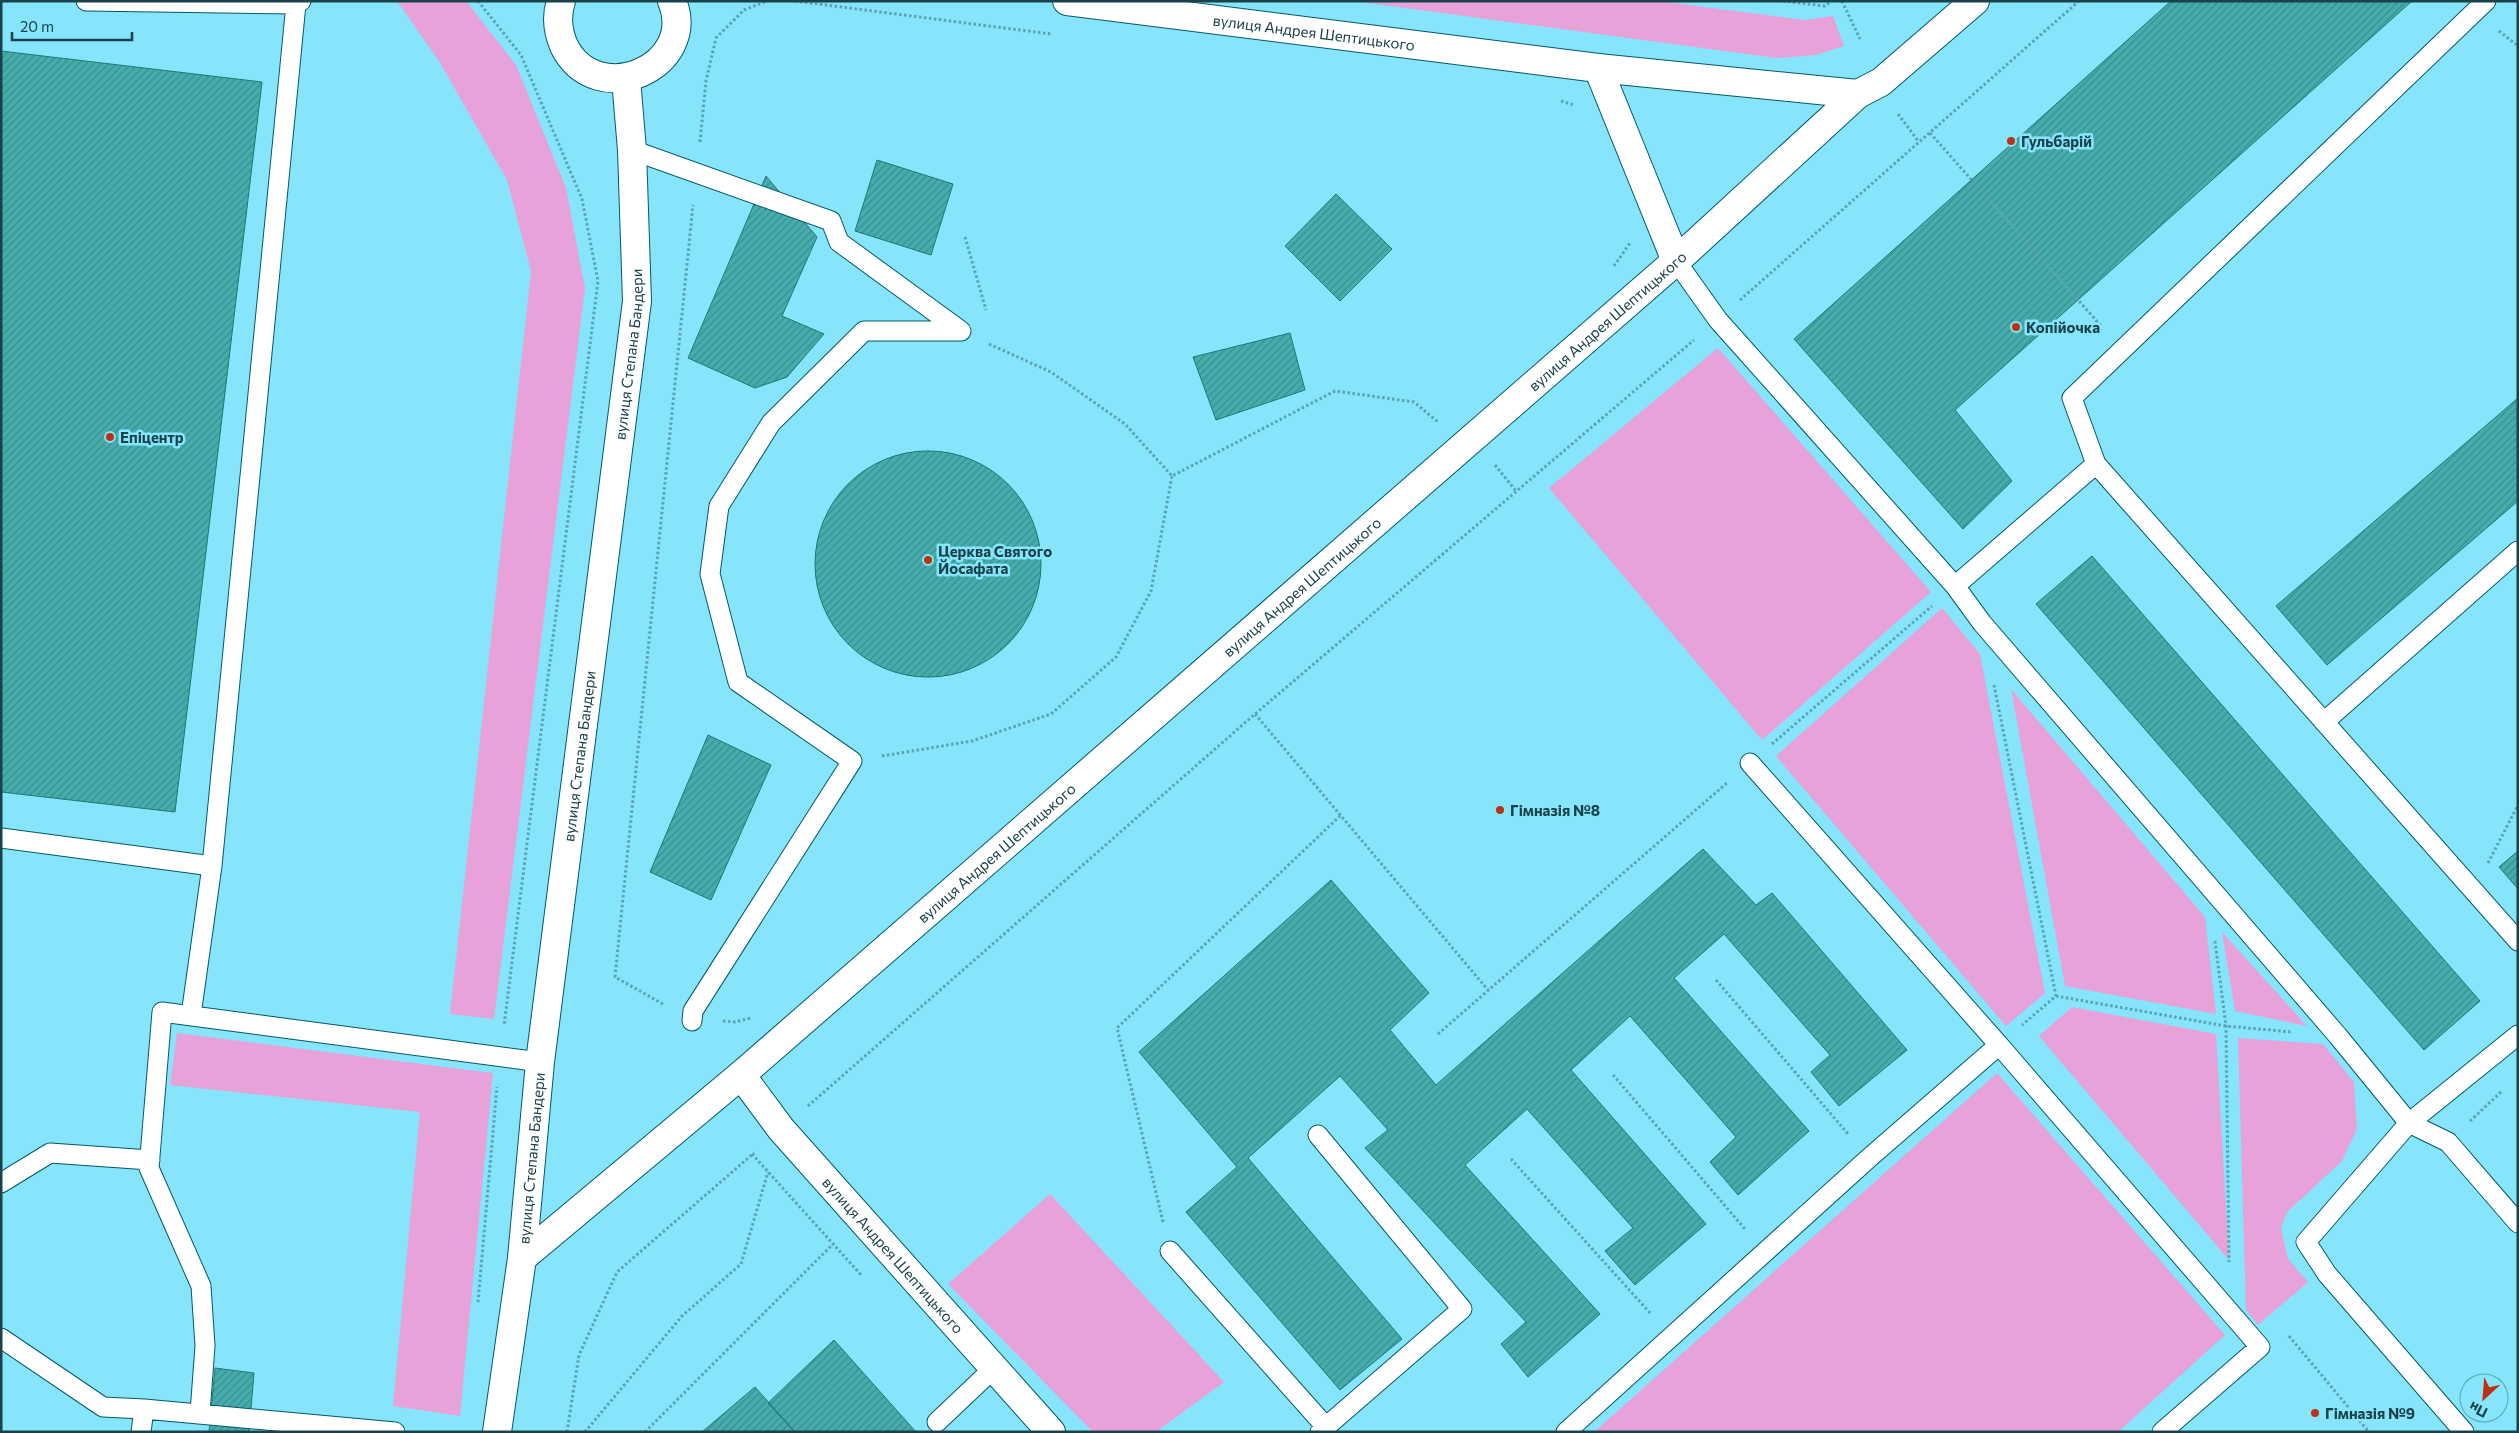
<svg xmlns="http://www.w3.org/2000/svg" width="2519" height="1433" font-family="Commissioner,sans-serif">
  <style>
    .green { fill: #e7a2d9 }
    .building { fill: url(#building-hatch); stroke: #257574 }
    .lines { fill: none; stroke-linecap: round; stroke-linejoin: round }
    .lane-casing { stroke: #005968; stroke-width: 21 }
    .street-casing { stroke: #005968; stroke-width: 30 }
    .path { stroke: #5aa3b3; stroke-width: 3; stroke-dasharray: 2.5 2.5; stroke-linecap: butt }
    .lane { stroke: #fff; stroke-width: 19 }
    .street { stroke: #fff; stroke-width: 28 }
    .poi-dot { fill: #bc3111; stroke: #86e5fa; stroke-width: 2 }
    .labels { text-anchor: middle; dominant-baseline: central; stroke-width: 5; stroke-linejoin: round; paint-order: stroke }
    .street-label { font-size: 15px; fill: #19424b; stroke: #86e5fa }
    .poi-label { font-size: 15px; font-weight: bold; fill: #19424b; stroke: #86e5fa; text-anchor: start }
  </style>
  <defs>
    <pattern id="building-hatch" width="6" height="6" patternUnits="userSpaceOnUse" patternTransform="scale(1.25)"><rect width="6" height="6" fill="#46adac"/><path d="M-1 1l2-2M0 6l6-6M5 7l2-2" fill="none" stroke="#3a8e8e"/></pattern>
  </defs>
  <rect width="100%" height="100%" fill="#86e5fa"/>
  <!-- green -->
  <path class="green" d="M 397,1 L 466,1 L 516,65 L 566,188 L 585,288 L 494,1019 L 450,1014 L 531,271 L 507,180 L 439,61 Z
    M 1353,1 L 1658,1 L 1805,20 L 1833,16 L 1844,46 L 1816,55 L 1777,58 Z
    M 1718,348 L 1931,592 L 1762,740 L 1549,488 Z
    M 1942,608 L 1980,654 L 2045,993 L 2006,1026 L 1776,756 Z
    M 2011,689 L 2205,917 L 2216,1014 L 2065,986 Z
    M 2222,932 L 2307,1026 L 2235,1011 Z
    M 2072,1007 L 2216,1034 L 2229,1260 L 2039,1036 Z
    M 177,1033 L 493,1073 L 460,1416 L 393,1406 L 420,1112 L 170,1085 Z
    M 2238,1038 L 2323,1044 L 2354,1082 L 2357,1129 L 2342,1161 L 2287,1212 L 2281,1229 L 2288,1259 L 2308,1282 L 2258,1325 L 2246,1310 Z
    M 1997,1073 L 2225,1335 L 2118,1432 L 1594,1432 Z
    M 1050,1194 L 1224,1382 L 1156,1432 L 1093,1432 L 948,1284 Z"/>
  <!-- building -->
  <path class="building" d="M 2171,1 L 2412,1 L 1955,410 L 2012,481 L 1963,529 L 1794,339 Z
    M 1,51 L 262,82 L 175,812 L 1,792 Z
    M 877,160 L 953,184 L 931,255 L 855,231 Z
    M 766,176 L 817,237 L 782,316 L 824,334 L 787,377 L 755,388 L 688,358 Z
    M 1336,194 L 1392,249 L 1340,301 L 1285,246 Z
    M 1290,333 L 1305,390 L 1216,420 L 1193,357 Z
    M 2518,398 L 2518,501 L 2327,665 L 2276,606 Z
    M815 564a113 113 0 1 1 226 0a113 113 0 1 1-226 0Z
    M 2092,556 L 2480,1001 L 2424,1050 L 2036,604 Z
    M 708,735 L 771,765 L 711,900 L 650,872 Z
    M 1703,849 L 1756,905 L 1772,893 L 1907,1050 L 1839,1106 L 1811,1072 L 1830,1055 L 1724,934 L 1674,978 L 1809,1131 L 1738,1195 L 1710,1162 L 1736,1137 L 1630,1016 L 1571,1070 L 1706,1224 L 1635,1285 L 1605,1251 L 1633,1228 L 1527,1109 L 1465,1165 L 1600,1314 L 1528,1377 L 1501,1344 L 1526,1322 L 1365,1148 L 1388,1130 L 1340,1076 L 1248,1158 L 1402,1339 L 1340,1390 L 1186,1212 L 1237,1167 L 1139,1052 L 1331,880 L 1429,993 L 1390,1030 L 1436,1085 Z
    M 2518,851 L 2518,889 L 2499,867 Z
    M 834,1340 L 916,1432 L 795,1432 L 768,1403 Z
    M 215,1368 L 254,1373 L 249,1432 L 209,1432 Z
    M 755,1387 L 795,1432 L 702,1432 Z"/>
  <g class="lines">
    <defs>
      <path id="lane" d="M 86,1 L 296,4 L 301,1
        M 2486,1 L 2072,398 L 2096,464 L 2518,941
        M 632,150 L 831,221 L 839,242 L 961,331 L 864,331 L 771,423 L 719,506 L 710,574 L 738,682 L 852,761 L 693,1011 L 692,1021
        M 1676,261 L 1718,320 L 1955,586 L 1982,623 L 2338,1036 L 2409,1123 L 2448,1142 L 2518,1223
        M 1955,586 L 2096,464
        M 2324,722 L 2518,551
        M 1750,763 L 1999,1045
        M 1,838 L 212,866
        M 191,1015 L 212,866 L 296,4
        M 1318,1135 L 1462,1309 L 1320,1432
        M 1,1183 L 50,1153 L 150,1160
        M 1170,1251 L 1326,1427
        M 1,1338 L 103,1407 L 144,1409
        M 200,1413 L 205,1346 L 201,1286 L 149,1168 L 162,1012 L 540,1062
        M 937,1422 L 993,1369
        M 141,1432 L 144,1409 L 395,1432
        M 1566,1432 L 1869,1158 L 1999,1045 L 2260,1347 L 2162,1432
        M 2464,1432 L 2327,1274 L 2306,1242 L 2409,1123 L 2518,1035"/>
      <g id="street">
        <path d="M 561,1 C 556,16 558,32 564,46 C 597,112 699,66 672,1"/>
        <path id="s1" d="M 1067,1 L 1598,68 L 1858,94"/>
        <path d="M 1598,68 L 1676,261"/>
        <path id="s2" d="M 741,1075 L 781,1129 L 1051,1432"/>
        <path id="s3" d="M 522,1258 L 741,1075 L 1676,261 L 1858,94 L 1881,82 L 1975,1"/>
        <path id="s4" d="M 497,1432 L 522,1258 L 540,1062 L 637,301 L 632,150 L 626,79"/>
      </g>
    </defs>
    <!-- lane casing -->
    <use href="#lane" class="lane-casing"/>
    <!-- street casing -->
    <use href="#street" class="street-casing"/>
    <!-- path -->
    <path class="path" d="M 478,1 L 521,55 L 582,199 L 598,281 L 504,1026
      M 795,1 L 1051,34
      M 1783,1 L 1825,6 L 1831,1
      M 1842,1 L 1860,39
      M 2499,31 L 2518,46
      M 1561,101 L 1574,105
      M 1898,114 L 1919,142
      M 1930,133 L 2102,327
      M 700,142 L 706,81 L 716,38 L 744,10 L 767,1
      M 965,237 L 986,310
      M 1614,266 L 1630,243
      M 1740,300 L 2079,1
      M 989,344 L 1051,372 L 1125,424 L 1172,476 L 1335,391 L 1414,402 L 1438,422
      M 1495,465 L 1516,491
      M 1994,685 L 2056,996 L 2022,1025
      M 1255,714 L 1488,990
      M 1772,744 L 1932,606
      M 882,756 L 972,741 L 1051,714 L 1116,657 L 1151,591 L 1172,476
      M 2488,863 L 2518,805
      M 2215,941 L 2226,1026 L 2229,1262
      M 1716,980 L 1849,1135
      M 2056,996 L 2226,1026 L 2292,1032
      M 663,1004 L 615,977 L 693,205
      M 723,1021 L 735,1022 L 751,1018
      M 1438,1034 L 1728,782
      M 1613,1075 L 1745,1229
      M 808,1106 L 1255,714 L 1694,340
      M 2470,1121 L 2502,1091
      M 752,1154 L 862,1276
      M 1511,1159 L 1651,1314
      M 1163,1222 L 1117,1028 L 1340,816
      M 478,1302 L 497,1087
      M 2289,1336 L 2369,1432
      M 567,1432 L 579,1355 L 617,1272 L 754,1153
      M 585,1432 L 682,1316 L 741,1264 L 768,1172
      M 645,1432 L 833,1244"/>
    <!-- lane -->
    <use href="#lane" class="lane"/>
    <!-- street -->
    <use href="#street" class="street"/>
  </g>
  <!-- markers -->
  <g class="poi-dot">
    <circle cx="2011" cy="141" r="5"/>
    <circle cx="2016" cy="327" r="5"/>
    <circle cx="110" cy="437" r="5"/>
    <circle cx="928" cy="560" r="5"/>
    <circle cx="1500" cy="810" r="5"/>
    <circle cx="2315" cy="1413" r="5"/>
  </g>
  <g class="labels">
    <!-- street labels -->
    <g class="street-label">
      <text stroke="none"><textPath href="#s1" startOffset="249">вулиця Андрея Шептицького</textPath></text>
      <text stroke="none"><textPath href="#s3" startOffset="1434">вулиця Андрея Шептицького</textPath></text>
      <text stroke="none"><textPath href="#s4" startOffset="1086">вулиця Степана Бандери</textPath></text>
      <text stroke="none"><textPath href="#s3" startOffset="1029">вулиця Андрея Шептицького</textPath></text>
      <text stroke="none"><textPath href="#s4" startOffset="681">вулиця Степана Бандери</textPath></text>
      <text stroke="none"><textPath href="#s3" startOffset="624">вулиця Андрея Шептицького</textPath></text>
      <text stroke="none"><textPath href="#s4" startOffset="276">вулиця Степана Бандери</textPath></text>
      <text stroke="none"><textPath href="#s2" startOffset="236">вулиця Андрея Шептицького</textPath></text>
    </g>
    <!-- poi labels -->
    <g class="poi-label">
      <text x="2021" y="141">Гульбарій</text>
      <text x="2026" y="327">Копійочка</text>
      <text x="120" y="437">Епіцентр</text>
      <text x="938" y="551">Церква Святого<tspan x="938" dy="17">Йосафата</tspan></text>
      <text x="1510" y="810">Гімназія №8</text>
      <text x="2325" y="1413">Гімназія №9</text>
    </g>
  </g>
  <!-- border -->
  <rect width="2519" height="1433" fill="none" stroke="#19424b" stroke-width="5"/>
  <!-- north arrow -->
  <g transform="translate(2484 1398) rotate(206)"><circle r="24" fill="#86e5fa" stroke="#5aa4b4"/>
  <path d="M0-4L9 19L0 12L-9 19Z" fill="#bc3111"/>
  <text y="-8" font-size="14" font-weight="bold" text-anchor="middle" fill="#19424b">Пн</text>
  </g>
  <!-- scale -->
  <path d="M12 32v8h120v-8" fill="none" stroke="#19424b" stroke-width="2.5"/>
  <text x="20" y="32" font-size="15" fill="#19424b" stroke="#86e5fa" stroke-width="4" paint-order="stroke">20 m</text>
</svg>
